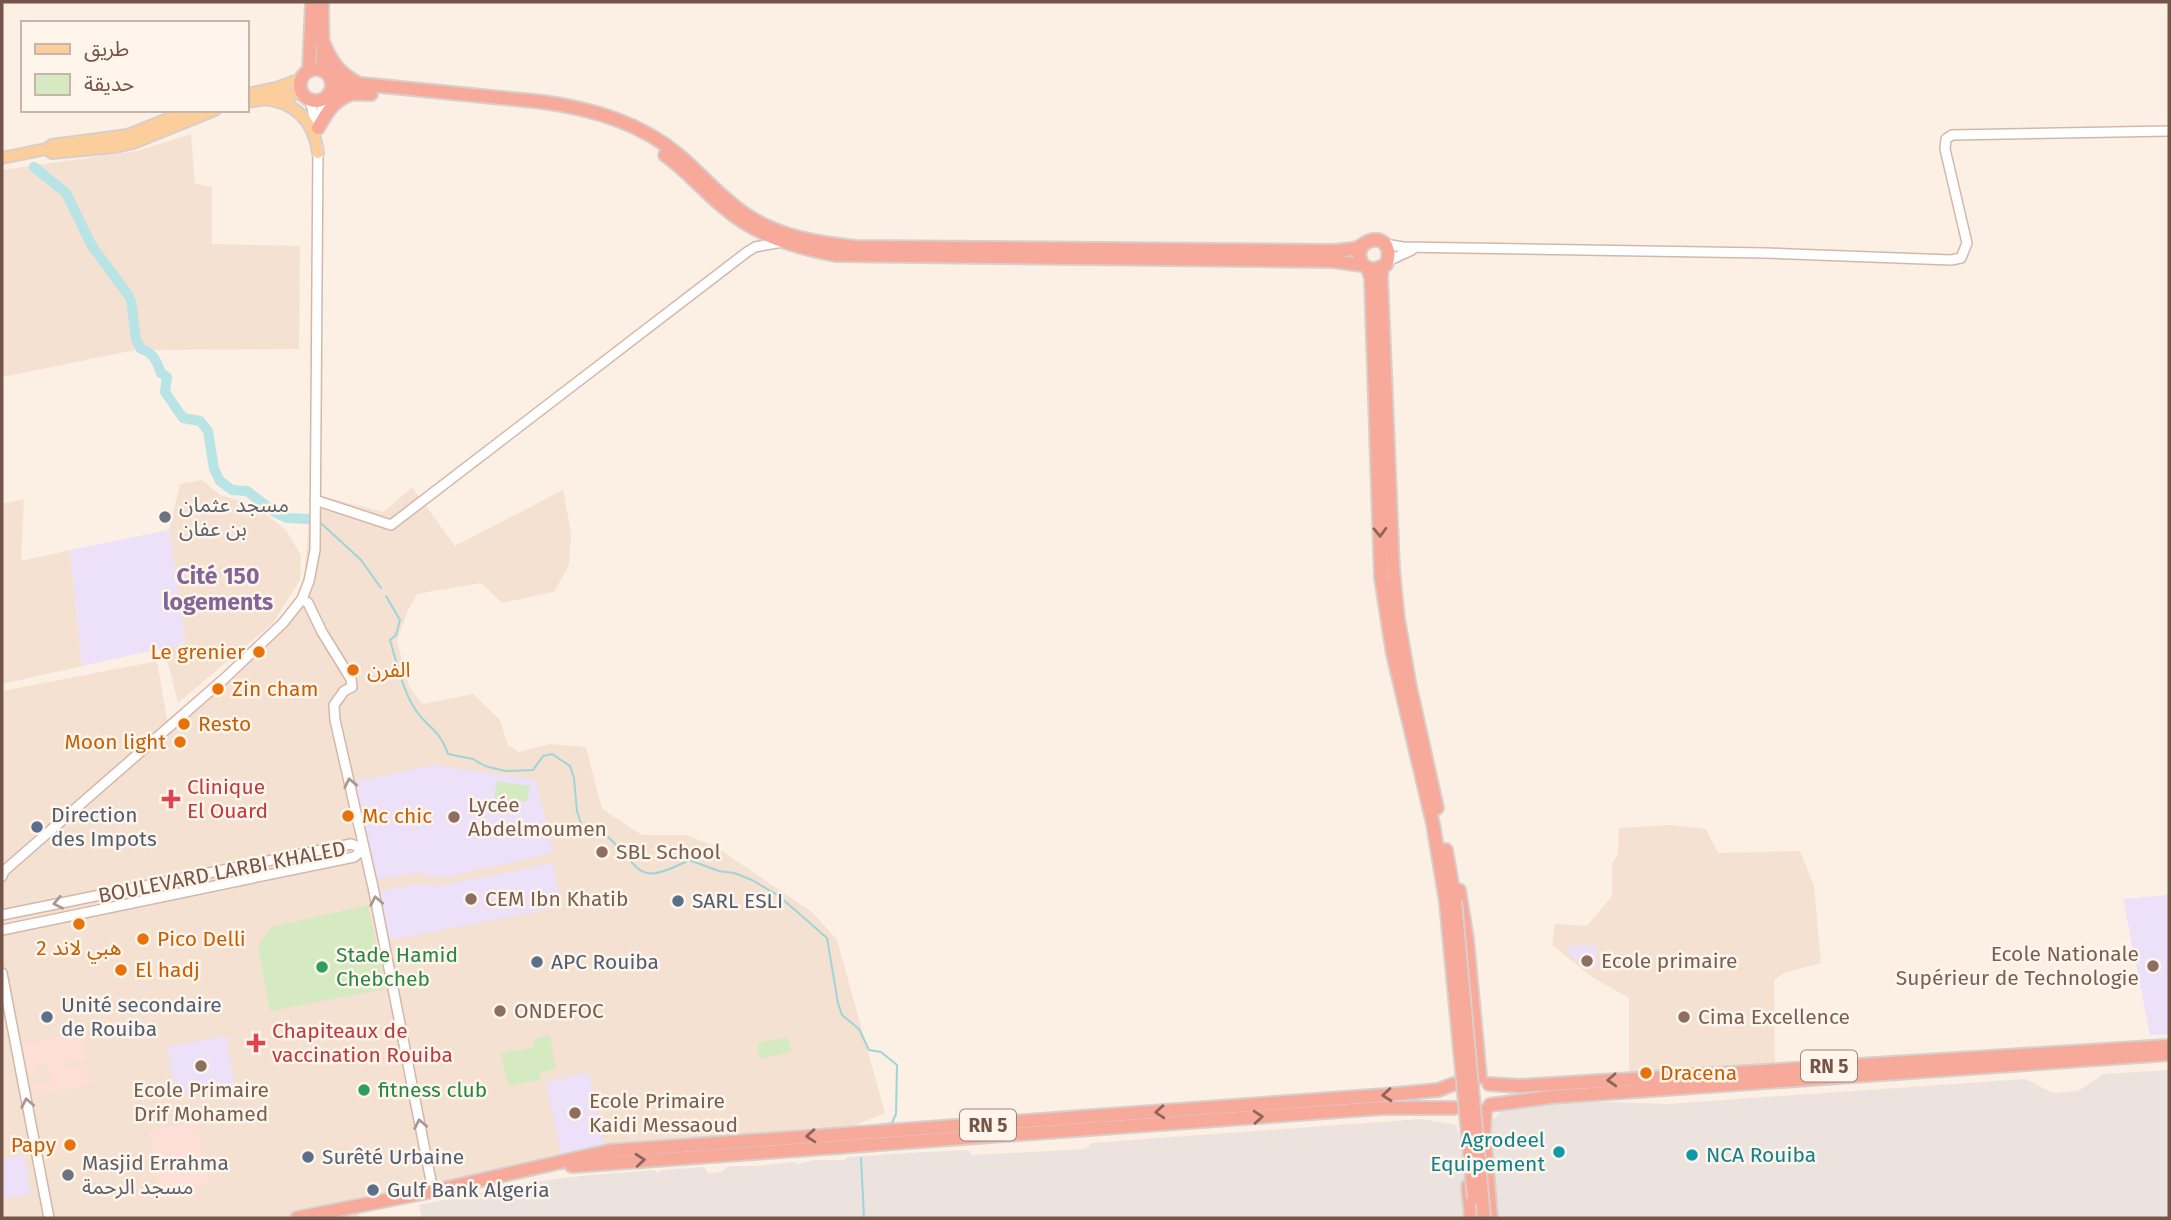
<svg xmlns="http://www.w3.org/2000/svg" width="2171" height="1220" font-family="'Fira Sans','Noto Sans Arabic',sans-serif">
  <style>
    .residential { fill: #f4e1d2 }
    .commercial { fill: #fddfd7 }
    .industrial { fill: #ece3de }
    .education { fill: #ede0f9 }
    .green { fill: #d6eac2 }
    .lines { fill: none; stroke-linecap: round; stroke-linejoin: round }
    .stream { stroke: #9ed5d8; stroke-width: 2 }
    .river { stroke: #b8e4e6; stroke-width: 10 }
    .secondary-casing { stroke: #d3b8aa; stroke-width: 12 }
    .primary-casing { stroke: #d8cfcc; stroke-width: 14 }
    .highway-casing { stroke: #d8cfcc; stroke-width: 16 }
    .secondary { stroke: #fff; stroke-width: 9 }
    .primary { stroke: #fcce9b; stroke-width: 10 }
    .highway { stroke: #f7a99a; stroke-width: 12 }
    .highway-bridge-casing { stroke: #d8cfcc; stroke-width: 16; stroke-linecap: butt }
    .highway-bridge { stroke: #f7a99a; stroke-width: 12 }
    .oneway { stroke: #8f6559 }
    .oneway2 { stroke: #ac9892 }
    .worship-dot { fill: #6b7280; stroke: #fff5ea; stroke-width: 2.5 }
    .food-dot { fill: #e8710a; stroke: #fff5ea; stroke-width: 2.5 }
    .health-dot { fill: #e0444e; stroke: #fff5ea; stroke-width: 2.5 }
    .education-dot { fill: #8d6e63; stroke: #fff5ea; stroke-width: 2.5 }
    .service-dot { fill: #5c6f8a; stroke: #fff5ea; stroke-width: 2.5 }
    .leisure-dot { fill: #2e9e5b; stroke: #fff5ea; stroke-width: 2.5 }
    .culture-dot { fill: #0f9aa8; stroke: #fff5ea; stroke-width: 2.5 }
    .labels { text-anchor: middle; dominant-baseline: central; stroke-width: 5; stroke-linejoin: round; paint-order: stroke }
    .shield { fill: #fff5ea; stroke: #9e8479; stroke-width: 2 }
    .shield-label { font-size: 19px; font-weight: bold; fill: #755449 }
    .worship-label { font-size: 21px; fill: #5b616d; stroke: #fff5ea; text-anchor: start }
    .food-label { font-size: 21px; fill: #c56008; stroke: #fff5ea; text-anchor: start }
    .health-label { font-size: 21px; fill: #be3a42; stroke: #fff5ea; text-anchor: start }
    .education-label { font-size: 21px; fill: #785e54; stroke: #fff5ea; text-anchor: start }
    .service-label { font-size: 21px; fill: #4e5e75; stroke: #fff5ea; text-anchor: start }
    .street-label { font-size: 21px; fill: #755449; stroke: #fff5ea }
    .leisure-label { font-size: 21px; fill: #27864d; stroke: #fff5ea; text-anchor: start }
    .culture-label { font-size: 21px; fill: #0d838f; stroke: #fff5ea; text-anchor: end }
    .neighbourhood-label { font-size: 23px; font-weight: bold; fill: #826499; stroke: #fff5ea }
  </style>
  <rect width="100%" height="100%" fill="#fcf0e4"/>
  <!-- residential -->
  <path class="residential" d="M 191,134 L 195,184 L 212,187 L 212,244 L 300,246 L 299,349 L 135,350 L 2,377 L 2,170 L 137,151 Z
    M 202,480 L 220,495 L 252,504 L 285,529 L 301,555 L 300,580 L 273,623 L 178,703 L 164,648 L 185,643 L 169,530 L 180,484 Z
    M 412,487 L 455,546 L 563,490 L 571,532 L 569,565 L 554,592 L 502,603 L 481,583 L 417,594 L 407,612 L 397,641 L 409,686 L 422,704 L 473,694 L 500,720 L 508,745 L 519,752 L 550,744 L 586,747 L 602,809 L 642,835 L 687,835 L 716,847 L 812,912 L 837,940 L 885,1113 L 843,1130 L 618,1146 L 356,1205 L 359,1218 L 2,1218 L 2,691 L 157,661 L 167,720 L 248,652 L 291,607 L 304,581 L 311,494 L 384,512 Z
    M 24,499 L 21,561 L 70,550 L 82,666 L 2,684 L 2,504 Z
    M 1670,825 L 1706,829 L 1718,853 L 1800,851 L 1814,886 L 1821,963 L 1784,973 L 1774,980 L 1775,1068 L 1629,1076 L 1629,998 L 1592,977 L 1552,945 L 1555,924 L 1587,926 L 1612,896 L 1612,863 L 1618,854 L 1619,828 Z"/>
  <!-- commercial -->
  <path class="commercial" d="M 81,1032 L 86,1059 L 73,1061 L 71,1052 L 71,1060 L 62,1063 L 64,1070 L 87,1065 L 91,1084 L 34,1096 L 31,1084 L 51,1083 L 47,1063 L 38,1064 L 40,1074 L 29,1076 L 23,1044 Z
    M 196,1121 L 209,1183 L 161,1193 L 149,1131 Z"/>
  <!-- industrial -->
  <path class="industrial" d="M 2169,1070 L 2169,1218 L 422,1218 L 419,1205 L 547,1180 L 591,1175 L 655,1170 L 657,1173 L 663,1170 L 704,1167 L 708,1173 L 721,1172 L 728,1166 L 755,1166 L 793,1162 L 798,1164 L 815,1160 L 844,1160 L 848,1157 L 890,1154 L 968,1150 L 972,1155 L 1086,1149 L 1091,1143 L 1421,1119 L 1456,1125 L 1460,1137 L 1486,1135 L 1492,1121 L 1505,1107 L 1550,1100 L 1667,1104 L 2025,1079 L 2053,1093 L 2078,1091 L 2104,1074 Z"/>
  <!-- education -->
  <path class="education" d="M 169,530 L 185,643 L 82,666 L 70,550 Z
    M 435,765 L 536,780 L 553,853 L 442,878 L 418,873 L 376,880 L 354,782 Z
    M 553,863 L 562,907 L 390,940 L 380,891 L 416,884 L 439,886 Z
    M 2169,895 L 2169,1034 L 2150,1035 L 2123,899 Z
    M 1568,945 L 1597,946 L 1597,969 L 1588,968 L 1568,954 Z
    M 226,1036 L 235,1085 L 176,1097 L 167,1047 Z
    M 589,1072 L 604,1145 L 561,1154 L 546,1082 Z
    M 24,1155 L 31,1193 L 2,1199 L 2,1159 Z"/>
  <!-- green -->
  <path class="green" d="M 497,781 L 530,786 L 527,802 L 494,798 Z
    M 368,905 L 386,989 L 270,1011 L 258,946 L 271,927 Z
    M 550,1035 L 556,1069 L 540,1073 L 541,1080 L 508,1086 L 501,1053 L 534,1047 L 533,1039 Z
    M 788,1037 L 791,1052 L 760,1059 L 757,1043 Z"/>
  <g class="lines">
    <!-- stream -->
    <path class="stream" d="M 322,524 L 361,560 L 381,588
      M 386,596 L 400,620 L 396,635 L 390,640 C 397,663 402,689 415,709 C 427,728 439,728 448,754 L 473,759 L 485,766 L 505,771 L 533,770 L 543,756 L 552,754 L 570,766 L 574,778 L 577,811 L 585,836 L 607,836 C 643,869 635,888 689,860 L 719,871 L 734,873 L 752,880 L 779,896 L 827,938 L 838,1003 L 842,1015 L 859,1029 L 869,1050 L 881,1052 L 897,1065 L 896,1114 L 892,1123 L 871,1126
      M 861,1158 L 864,1218"/>
    <!-- river -->
    <path class="river" d="M 34,167 L 66,193 L 92,246 L 129,296
      M 131,301 L 136,339 L 141,349 C 154,353 157,362 161,373 L 167,377 L 165,392 L 183,418 L 200,421 L 208,431 L 214,469 L 220,481 L 232,490 L 247,491 L 274,512 L 287,518 L 309,519"/>
    <defs>
      <path id="secondary" d="M 310,100 L 317,130
        M 320,120 L 324,99
        M 1385,244 L 1403,247 L 1764,253 L 1951,260 L 1961,258 L 1967,243 L 1945,149 L 1946,139 L 1952,135 L 2169,131
        M 1388,261 L 1412,250
        M 315,500 L 391,525 L 747,252 L 755,247 L 782,242
        M 302,599 L 308,603 L 322,632 L 351,679 L 352,687 L 344,691 L 334,705 L 335,720 L 373,887 L 433,1191
        M 2,876 L 4,871 L 225,678 L 283,623 L 302,599 L 309,581 L 315,550 L 318,147
        M 2,915 L 351,844 L 364,849
        M 2,930 L 354,857 L 364,849
        M 2,973 L 49,1218"/>
      <path id="primary" d="M 247,94 L 276,88 L 301,79
        M 262,99 C 295,101 314,121 318,153
        M 247,102 L 302,93
        M 46,149 L 52,153 L 115,147 L 133,143 L 215,110
        M 2,158 L 46,149 L 52,145 L 128,135 L 190,110"/>
      <path id="highway" d="M 322,2 L 323,71
        M 324,44 C 331,61 339,73 356,82
        M300 85a16 16 0 1 1 32 0a16 16 0 1 1-32 0Z
        M 309,71 L 312,2
        M 331,81 L 543,102 C 593,109 641,123 680,156 C 703,176 723,200 748,216 C 780,237 818,243 855,247 L 1333,251 C 1341,250 1349,250 1357,248 C 1363,245 1367,241 1373,240 C 1388,238 1391,254 1386,265 L 1373,270 L 1362,265 L 1359,254 L 1362,246
        M 329,93 L 371,94
        M 318,128 C 327,112 334,100 351,94
        M 665,155 C 686,170 703,190 722,206 C 755,235 793,247 836,255 L 1333,261 L 1362,265
        M 1382,268 L 1381,277 L 1393,570 L 1398,619 L 1410,687 L 1437,808
        M 1368,269 L 1371,278 L 1381,578 L 1393,654 L 1433,824 L 1446,902
        M 1446,850 L 1455,901
        M 1459,890 L 1467,939 L 1480,1077
        M 1489,1084 L 1519,1086 L 1634,1079 L 2169,1046
        M 1490,1105 L 1550,1097 L 2169,1054
        M 1485,1111 L 1484,1132 L 1491,1218
        M 572,1166 L 1382,1108 L 1454,1108
        M 1468,1186 L 1471,1218
        M 297,1218 L 433,1191 L 609,1151 L 1386,1095 L 1438,1090 L 1454,1084"/>
    </defs>
    <!-- secondary casing -->
    <use href="#secondary" class="secondary-casing"/>
    <!-- primary casing -->
    <use href="#primary" class="primary-casing"/>
    <!-- highway casing -->
    <use href="#highway" class="highway-casing"/>
    <!-- secondary -->
    <use href="#secondary" class="secondary"/>
    <!-- primary -->
    <use href="#primary" class="primary"/>
    <!-- highway -->
    <use href="#highway" class="highway"/>
    <defs>
      <path id="highway-bridge" d="M 1455,901 L 1484,1218
        M 1446,902 L 1474,1198"/>
    </defs>
    <!-- highway-bridge casing -->
    <use href="#highway-bridge" class="highway-bridge-casing"/>
    <!-- highway-bridge -->
    <use href="#highway-bridge" class="highway-bridge"/>
  </g>
  <!-- one-way arrows -->
  <defs><path id="oneway-chevron" d="M-2-3.5L2.5 0L-2 3.5" fill="none" stroke-width="1.6" stroke-linecap="round" stroke-linejoin="round" transform="scale(1.75)"/></defs>
  <g class="oneway">
    <use href="#oneway-chevron" transform="translate(1380 532) rotate(88)"/>
    <use href="#oneway-chevron" transform="translate(1612 1080) rotate(177)"/>
    <use href="#oneway-chevron" transform="translate(1387 1095) rotate(175)"/>
    <use href="#oneway-chevron" transform="translate(1160 1112) rotate(176)"/>
    <use href="#oneway-chevron" transform="translate(1258 1117) rotate(-4)"/>
    <use href="#oneway-chevron" transform="translate(811 1136) rotate(176)"/>
    <use href="#oneway-chevron" transform="translate(640 1160) rotate(-5)"/>
  </g>
  <g class="oneway2">
    <use href="#oneway-chevron" transform="translate(350 783) rotate(-102)"/>
    <use href="#oneway-chevron" transform="translate(376 901) rotate(-101)"/>
    <use href="#oneway-chevron" transform="translate(58 903) rotate(169)"/>
    <use href="#oneway-chevron" transform="translate(27 1103) rotate(-101)"/>
    <use href="#oneway-chevron" transform="translate(420 1124) rotate(-101)"/>
  </g>
  <!-- markers -->
  <g class="worship-dot">
    <circle cx="165" cy="517" r="7"/>
    <circle cx="68" cy="1175" r="7"/>
  </g>
  <g class="food-dot">
    <circle cx="259" cy="652" r="7"/>
    <circle cx="353" cy="670" r="7"/>
    <circle cx="218" cy="689" r="7"/>
    <circle cx="184" cy="724" r="7"/>
    <circle cx="180" cy="742" r="7"/>
    <circle cx="348" cy="816" r="7"/>
    <circle cx="79" cy="924" r="7"/>
    <circle cx="143" cy="939" r="7"/>
    <circle cx="121" cy="970" r="7"/>
    <circle cx="1646" cy="1073" r="7"/>
    <circle cx="70" cy="1145" r="7"/>
  </g>
  <g class="health-dot">
    <path d="M167.5 788.5h7v7h7v7h-7v7h-7v-7h-7v-7h7z"/>
    <path d="M252.5 1032.5h7v7h7v7h-7v7h-7v-7h-7v-7h7z"/>
  </g>
  <g class="education-dot">
    <circle cx="454" cy="817" r="7"/>
    <circle cx="602" cy="852" r="7"/>
    <circle cx="471" cy="899" r="7"/>
    <circle cx="1587" cy="961" r="7"/>
    <circle cx="2153" cy="966" r="7"/>
    <circle cx="500" cy="1011" r="7"/>
    <circle cx="1684" cy="1017" r="7"/>
    <circle cx="201" cy="1066" r="7"/>
    <circle cx="575" cy="1113" r="7"/>
  </g>
  <g class="service-dot">
    <circle cx="37" cy="827" r="7"/>
    <circle cx="678" cy="901" r="7"/>
    <circle cx="537" cy="962" r="7"/>
    <circle cx="47" cy="1017" r="7"/>
    <circle cx="308" cy="1157" r="7"/>
    <circle cx="373" cy="1190" r="7"/>
  </g>
  <g class="leisure-dot">
    <circle cx="322" cy="967" r="7"/>
    <circle cx="364" cy="1090" r="7"/>
  </g>
  <g class="culture-dot">
    <circle cx="1559" cy="1152" r="7"/>
    <circle cx="1692" cy="1155" r="7"/>
  </g>
  <g class="labels">
    <!-- shield labels -->
    <g class="shield">
      <rect x="1801" y="1050.5" width="56" height="31" rx="5"/>
      <rect x="960" y="1109.5" width="56" height="31" rx="5"/>
    </g>
    <g class="shield-label">
      <text x="1829" y="1066">RN 5</text>
      <text x="988" y="1125">RN 5</text>
    </g>
    <!-- worship labels -->
    <g class="worship-label">
      <text x="179" y="505">مسجد عثمان<tspan x="179" dy="24">بن عفان</tspan></text>
      <text x="82" y="1163">Masjid Errahma<tspan x="82" dy="24">مسجد الرحمة</tspan></text>
    </g>
    <!-- food labels -->
    <g class="food-label">
      <text x="245" y="652" text-anchor="end">Le grenier</text>
      <text x="367" y="670">الفرن</text>
      <text x="232" y="689">Zin cham</text>
      <text x="198" y="724">Resto</text>
      <text x="166" y="742" text-anchor="end">Moon light</text>
      <text x="362" y="816">Mc chic</text>
      <text x="157" y="939">Pico Delli</text>
      <text x="79" y="948" text-anchor="middle">هبي لاند 2</text>
      <text x="135" y="970">El hadj</text>
      <text x="1660" y="1073">Dracena</text>
      <text x="56" y="1145" text-anchor="end">Papy</text>
    </g>
    <!-- health labels -->
    <g class="health-label">
      <text x="187" y="787">Clinique<tspan x="187" dy="24">El Ouard</tspan></text>
      <text x="272" y="1031">Chapiteaux de<tspan x="272" dy="24">vaccination Rouiba</tspan></text>
    </g>
    <!-- education labels -->
    <g class="education-label">
      <text x="468" y="805">Lycée<tspan x="468" dy="24">Abdelmoumen</tspan></text>
      <text x="616" y="852">SBL School</text>
      <text x="485" y="899">CEM Ibn Khatib</text>
      <text x="2139" y="954" text-anchor="end">Ecole Nationale<tspan x="2139" dy="24">Supérieur de Technologie</tspan></text>
      <text x="1601" y="961">Ecole primaire</text>
      <text x="514" y="1011">ONDEFOC</text>
      <text x="1698" y="1017">Cima Excellence</text>
      <text x="201" y="1090" text-anchor="middle">Ecole Primaire<tspan x="201" dy="24">Drif Mohamed</tspan></text>
      <text x="589" y="1101">Ecole Primaire<tspan x="589" dy="24">Kaidi Messaoud</tspan></text>
    </g>
    <!-- service labels -->
    <g class="service-label">
      <text x="51" y="815">Direction<tspan x="51" dy="24">des Impots</tspan></text>
      <text x="692" y="901">SARL ESLI</text>
      <text x="551" y="962">APC Rouiba</text>
      <text x="61" y="1005">Unité secondaire<tspan x="61" dy="24">de Rouiba</tspan></text>
      <text x="322" y="1157">Surêté Urbaine</text>
      <text x="387" y="1190">Gulf Bank Algeria</text>
    </g>
    <!-- street labels -->
    <g class="street-label">
      <text transform="translate(222 872) rotate(-11)">BOULEVARD LARBI KHALED</text>
    </g>
    <!-- leisure labels -->
    <g class="leisure-label">
      <text x="336" y="955">Stade Hamid<tspan x="336" dy="24">Chebcheb</tspan></text>
      <text x="378" y="1090">fitness club</text>
    </g>
    <!-- culture labels -->
    <g class="culture-label">
      <text x="1545" y="1140">Agrodeel<tspan x="1545" dy="24">Equipement</tspan></text>
      <text x="1706" y="1155" text-anchor="start">NCA Rouiba</text>
    </g>
    <!-- neighbourhood labels -->
    <g class="neighbourhood-label">
      <text x="218" y="576">Cité 150<tspan x="218" dy="26">logements</tspan></text>
    </g>
  </g>
  <!-- border -->
  <rect width="2171" height="1220" fill="none" stroke="#755449" stroke-width="7"/>
  <!-- legend -->
  <rect x="21" y="21" width="228" height="91" fill="#fff5ea" stroke="#c8b5aa" stroke-width="2"/>
  <rect x="35" y="44" width="35" height="10" fill="#fcce9b" stroke="#c8b5aa" stroke-width="2"/>
  <text x="84" y="56" font-size="21" fill="#755449">طريق</text>
  <rect x="35" y="74" width="35" height="21" fill="#d6eac2" stroke="#c8b5aa" stroke-width="2"/>
  <text x="84" y="91" font-size="21" fill="#755449">حديقة</text>
</svg>
